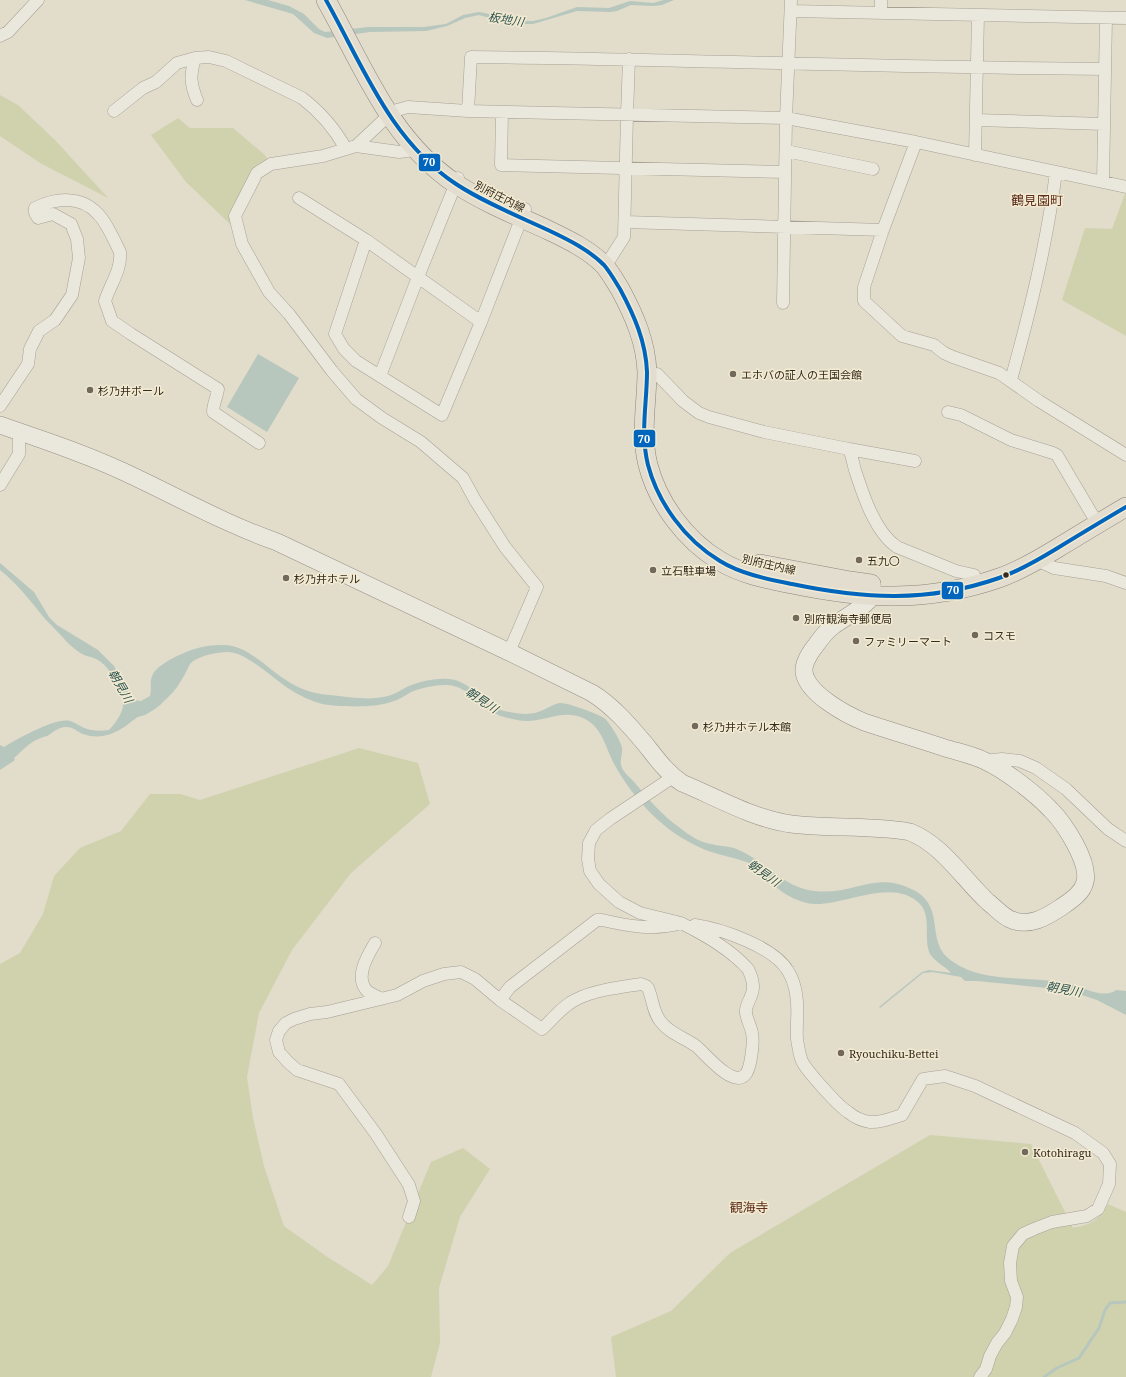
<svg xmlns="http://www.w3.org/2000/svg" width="1126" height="1377" font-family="'Noto Serif','Noto Sans JP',serif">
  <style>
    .green { fill: #d0d2ae }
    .water { fill: #b7c7bd }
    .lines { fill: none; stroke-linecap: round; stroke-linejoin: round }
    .stream { stroke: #b7c7bd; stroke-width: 3 }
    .street-casing { stroke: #a7a195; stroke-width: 13 }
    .secondary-casing { stroke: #979084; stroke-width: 18 }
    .primary-casing { stroke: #8c867b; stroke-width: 20 }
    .street { stroke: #eae7dd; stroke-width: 12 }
    .secondary { stroke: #eae7dd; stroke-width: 17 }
    .primary { stroke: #e2ddce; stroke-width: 19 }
    .bus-1-casing { stroke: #f3ebd1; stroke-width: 7 }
    .bus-1 { stroke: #0065bd; stroke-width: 4 }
    .poi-dot { fill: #72685b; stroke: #f3ebd1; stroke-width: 1.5 }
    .bus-dot { fill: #352a1e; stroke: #f3ebd1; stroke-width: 1.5 }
    .labels { text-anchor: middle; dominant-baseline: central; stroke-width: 3; stroke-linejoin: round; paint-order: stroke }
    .street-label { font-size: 11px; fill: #352a1e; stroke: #f3ebd1 }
    .poi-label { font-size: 11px; fill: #352a1e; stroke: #f3ebd1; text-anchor: start }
    .water-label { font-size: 12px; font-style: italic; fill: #2e5453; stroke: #f3ebd1 }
    .quarter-label { font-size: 13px; fill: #5f2f1f; stroke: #f3ebd1 }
    .line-badge { stroke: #f3ebd1; stroke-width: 1.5 }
    .badge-label { font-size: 11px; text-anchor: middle; font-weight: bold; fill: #fff }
  </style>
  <rect width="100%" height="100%" fill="#e2dccb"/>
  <!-- green -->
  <path class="green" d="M 0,95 L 18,105 L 56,141 L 108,198 L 40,163 L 0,136 Z
    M 178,118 L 190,128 L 233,128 L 265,155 L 268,161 L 231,225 L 186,182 L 151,135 Z
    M 1126,191 L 1126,336 L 1062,300 L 1085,228 L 1112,229 Z
    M 359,748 L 418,763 L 430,804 L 351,873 L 292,950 L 259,1013 L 247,1077 L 253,1118 L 264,1166 L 284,1226 L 326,1256 L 372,1285 L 388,1266 L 431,1162 L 463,1148 L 490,1169 L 460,1217 L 439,1288 L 440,1343 L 431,1377 L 0,1377 L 0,964 L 20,953 L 43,914 L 54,876 L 80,848 L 121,831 L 150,794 L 180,794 L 200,800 Z
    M 930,1135 L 1031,1144 L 1073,1228 C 1092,1224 1098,1221 1108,1204 L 1126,1212 L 1126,1377 L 616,1377 L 611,1337 L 671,1311 L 730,1253 Z"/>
  <!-- water -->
  <path class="water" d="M 245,0 L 268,0 L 289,6 L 304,14 L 319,29 L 325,32 L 368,27 L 424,27 L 438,25 L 446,24 L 463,15 L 479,12 L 500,16 L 514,21 L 533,21 L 546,18 L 577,7 L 609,8 L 630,1 L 653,3 L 664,0 L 674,0 L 662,5 L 653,6 L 631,5 L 617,11 L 610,12 L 577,11 L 533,24 L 513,24 L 479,15 L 465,18 L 447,26 L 426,31 L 370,32 L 327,38 L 314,33 L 293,14 Z
    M 258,354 L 299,378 L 267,432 L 227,407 Z
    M 0,563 L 34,592 L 49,617 L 57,625 L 98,650 L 114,666 L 129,694 L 133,700 L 141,701 L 150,696 C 152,688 149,681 153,674 C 159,663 186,651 198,648 C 205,646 213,645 221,645 C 246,643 266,668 286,680 C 299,689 314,694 330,695 C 348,697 370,701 388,696 C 396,694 402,689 409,686 C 421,681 436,678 449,679 C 471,680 483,706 504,711 C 514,713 527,716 538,712 C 545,710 553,704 560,703 C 566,702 598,714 604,718 C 609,721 620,740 622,747 C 623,756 618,760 623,770 C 626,774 631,779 635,783 C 649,800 662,815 680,828 C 689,835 699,842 711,844 C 718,846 726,846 734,848 C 764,859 782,888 815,891 C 854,896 877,868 917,892 C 944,909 927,940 948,958 C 955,964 965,969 974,972 C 1003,981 1036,977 1066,983 C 1081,986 1103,1000 1116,990 L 1126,991 L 1126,1015 L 1097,1000 L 1067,990 L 977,981 L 965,981 L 961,977 L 933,972 L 923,973 L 880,1008 L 879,1007 L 922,972 L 929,970 L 951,973 C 945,966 935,962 930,954 C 923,939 932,917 920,904 C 894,877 846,905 815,904 C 796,903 778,891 766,877 C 765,876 764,874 763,872 C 751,860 730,858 715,853 C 706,851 697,846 689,842 C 659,826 634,798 617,769 C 606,752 604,727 583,718 C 563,709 546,721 527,721 C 519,721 511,719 504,717 C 482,711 469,684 445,685 C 434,685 421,688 411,692 C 405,696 398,700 391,702 C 375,708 339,707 322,704 C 312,701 300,696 291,690 C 274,680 247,652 228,652 C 217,652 197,656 190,664 C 187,669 185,675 182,679 C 177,688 171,695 164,701 C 159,707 152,711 145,715 C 142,716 138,716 135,719 C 130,722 127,726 121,729 C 109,736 97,739 83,734 C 78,732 73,727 67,727 C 60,726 53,732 47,736 C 43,737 40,738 36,740 C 28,744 21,752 14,758 L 15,760 L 0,770 L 0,745 L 4,747 C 17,739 56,717 70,721 C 76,723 81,727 87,729 C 94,731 102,731 109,730 C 126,712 129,696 113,676 C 110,671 106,666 101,662 C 96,658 90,657 84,655 C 78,652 72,647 67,642 C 60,634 53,627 46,620 C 31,602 18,584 0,570 Z"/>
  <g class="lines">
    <!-- stream -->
    <path class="stream" d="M 1044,1377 L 1057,1368 L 1079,1358 L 1099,1328 L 1105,1310 L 1110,1303 L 1126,1302"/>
    <defs>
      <path id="street" d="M 881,0 L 881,13
        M 791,11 L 1126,18
        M 0,36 L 8,32 L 38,0
        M 197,100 C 190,83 190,75 195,58 L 209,57 L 226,61 L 302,98 C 319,111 335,129 346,149
        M 114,111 L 143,88 L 156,82 L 177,63 L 195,58
        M 468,111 L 471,57 C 683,59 894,68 1105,69
        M 502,112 L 501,165 L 785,172
        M 976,120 L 1104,124
        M 916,142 L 883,230 L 864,287 L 864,301 L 902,336 L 934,345 L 944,353 L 953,357 L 999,373 L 1039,401 L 1126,455
        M 356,146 L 399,152 L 415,150
        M 786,151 L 873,169
        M 975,155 L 978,15
        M 1103,182 L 1106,18
        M 299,198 L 366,240 L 481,322
        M 625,222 L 883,230
        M 366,240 L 335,334 L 344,349 L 356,361 L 442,415 L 481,322 L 525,209
        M 610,259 L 624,237 L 627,115 L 629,59
        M 783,303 L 786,118 L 791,0
        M 657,374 L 683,401 L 699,413 L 709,417 L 764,432 L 849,449 C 852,456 853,463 855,470 C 863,495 875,532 897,547 L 956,571 L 974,575
        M 380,376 L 418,277 L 458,178
        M 1011,380 C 1030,311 1047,243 1056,172
        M 0,406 L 28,364 L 30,349 L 39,331 L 55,320 L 72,295 L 79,258 L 77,239 L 71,224 L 53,214 L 38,218 L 35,213 L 35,208 C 56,198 81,195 98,214 C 107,223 114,240 120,252 C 122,269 110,285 105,301 L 112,321 L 131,334 L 218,389 C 217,397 213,404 213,412 L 259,443
        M 948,412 L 961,415 L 1011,440 L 1053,453 L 1057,455 L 1093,516
        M 849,449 L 915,461
        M 0,485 L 19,454 L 19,432
        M 1037,560 L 1054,568 L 1106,576 L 1126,583
        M 509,652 L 537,587 L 505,547 L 475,500 L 463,478 L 421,442 L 382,418 L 356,399 L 332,371 L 289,314 L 269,292 L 242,244 L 235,216 L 257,173 L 271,164 L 323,156 L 356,146 L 389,115 L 397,110 L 408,107 L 468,111 L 786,118 L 916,142 L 1126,187
        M 985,761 L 1002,759 L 1020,761 L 1036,768 L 1066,789 L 1108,829 L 1126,841
        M 673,777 L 610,819 L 596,830 L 589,843 L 588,859 L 590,871 L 599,884 L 619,902 L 640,913 L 677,922
        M 695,925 C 722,929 774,947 788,971 C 797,985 798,1005 797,1021 C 797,1029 796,1038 798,1045 C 799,1051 800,1058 803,1063 C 809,1073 838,1106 848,1112 C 854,1117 863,1121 870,1122 C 881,1123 892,1118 902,1115 L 923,1079 L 945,1076 L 975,1086 L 1075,1133 L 1103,1153 L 1110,1164 L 1109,1184 L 1098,1209 L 1087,1216 L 1052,1222 L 1034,1229 L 1023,1234 L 1013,1246 L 1010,1263 L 1011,1281 L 1017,1297 L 1016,1307 L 1012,1319 L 1005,1333 L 997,1343 L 990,1356 L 986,1369 L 980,1377
        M 375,943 C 368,955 354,977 367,991 C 371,994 377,996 381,999
        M 409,1217 L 414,1201 L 409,1185 L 376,1134 L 339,1084 L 297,1070 L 288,1062 L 279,1052 L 276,1040 L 279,1031 L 286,1023 L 294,1019 L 310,1014 L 327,1012 L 397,995 L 423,981 L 444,974 L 461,972 L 475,979 L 500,1000 L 542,1029 C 553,1019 563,1005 577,999 C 595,990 621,987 641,984 L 646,986 L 648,988 C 653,1000 653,1013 661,1022 C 669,1033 685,1038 696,1046 C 704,1052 732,1088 745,1075 C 751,1069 754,1041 752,1033 C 751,1027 747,1020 746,1013 C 745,1006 749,1002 751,996 C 755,988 752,977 748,969 C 730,949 705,935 681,923 C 654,931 628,926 602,920 L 597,920 L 510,987 L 500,1000"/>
      <path id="secondary" d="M 0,425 C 41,439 83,453 122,471 C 174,495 223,523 277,542 L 509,652 L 592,693 C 613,706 630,726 646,745 C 657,759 667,773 682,783 C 716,797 754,819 791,824 C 830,829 871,825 910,832 C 943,845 963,879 988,902 C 996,908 1003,917 1012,920 C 1030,927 1046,917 1060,908 C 1070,901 1082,894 1085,882 C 1090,862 1064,823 1051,810 C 1036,794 1005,770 985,761 C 973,755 958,752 945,748 C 918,739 891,731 864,722 C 847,715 807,694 804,672 C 803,663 811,651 816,645 C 821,638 826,631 833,626 C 842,619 867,606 872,596 C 873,593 872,587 872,584"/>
      <path id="primary" d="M 326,0 C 363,66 390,140 456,184 C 485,203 518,216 550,231 C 569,240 589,250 604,265 C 610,272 615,281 620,289 C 634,315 646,342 647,372 C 647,403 640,433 648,465 C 658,503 685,540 720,561 C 741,574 767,579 792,584 C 864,599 927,603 999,578 C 1019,571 1038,560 1056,549 C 1079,535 1102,521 1126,507
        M 760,564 L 850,581 L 871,584"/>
    </defs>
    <!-- street casing -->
    <use href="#street" class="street-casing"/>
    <!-- secondary casing -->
    <use href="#secondary" class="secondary-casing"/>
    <!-- primary casing -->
    <use href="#primary" class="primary-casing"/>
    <!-- street -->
    <use href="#street" class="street"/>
    <!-- secondary -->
    <use href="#secondary" class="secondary"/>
    <!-- primary -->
    <use href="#primary" class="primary"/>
    <defs>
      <path id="bus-1" d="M 326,0 C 363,66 390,140 456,184 C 485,203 518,216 550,231 C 569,240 589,250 604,265 C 610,272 615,281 620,289 C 634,315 646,342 647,372 C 647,403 640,433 648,465 C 658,503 685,540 720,561 C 741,574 767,579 792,584 C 864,599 927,603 999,578 C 1019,571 1038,560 1056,549 C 1079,535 1102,521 1126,507"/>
    </defs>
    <!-- bus-1 casing -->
    <use href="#bus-1" class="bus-1-casing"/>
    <!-- bus-1 -->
    <use href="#bus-1" class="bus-1"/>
  </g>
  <!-- markers -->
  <g class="poi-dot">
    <circle cx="733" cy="374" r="4"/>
    <circle cx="90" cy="390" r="4"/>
    <circle cx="859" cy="560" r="4"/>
    <circle cx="653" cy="570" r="4"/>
    <circle cx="286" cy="578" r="4"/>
    <circle cx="796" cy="618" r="4"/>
    <circle cx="975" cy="635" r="4"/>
    <circle cx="856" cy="641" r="4"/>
    <circle cx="695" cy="726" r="4"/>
    <circle cx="841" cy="1053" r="4"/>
    <circle cx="1025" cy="1152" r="4"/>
  </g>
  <circle class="bus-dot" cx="1006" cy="575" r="3.5"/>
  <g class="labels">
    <!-- street labels -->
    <g class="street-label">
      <text transform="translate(500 196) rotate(27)">別府庄内線</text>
      <text transform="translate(769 564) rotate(13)">別府庄内線</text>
    </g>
    <!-- poi labels -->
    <g class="poi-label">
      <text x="741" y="374">エホバの証人の王国会館</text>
      <text x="98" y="390">杉乃井ボール</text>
      <text x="867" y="560">五九〇</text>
      <text x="661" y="570">立石駐車場</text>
      <text x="294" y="578">杉乃井ホテル</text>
      <text x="804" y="618">別府観海寺郵便局</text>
      <text x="983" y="635">コスモ</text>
      <text x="864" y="641">ファミリーマート</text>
      <text x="703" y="726">杉乃井ホテル本館</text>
      <text x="849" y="1053">Ryouchiku-Bettei</text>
      <text x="1033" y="1152">Kotohiragu</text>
    </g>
    <!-- water labels -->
    <g class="water-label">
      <text transform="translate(506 19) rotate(9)">板地川</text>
      <text transform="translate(121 686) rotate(60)">朝見川</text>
      <text transform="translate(482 700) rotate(34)">朝見川</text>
      <text transform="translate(764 873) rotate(35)">朝見川</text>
      <text transform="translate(1064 989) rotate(11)">朝見川</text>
    </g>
    <!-- quarter labels -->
    <g class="quarter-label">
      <text x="1037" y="200">鶴見園町</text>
      <text x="749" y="1207">観海寺</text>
    </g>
  </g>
  <g class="line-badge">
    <rect x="418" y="153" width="23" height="19" rx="4" fill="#0065bd"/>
    <rect x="633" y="429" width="23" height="19" rx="4" fill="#0065bd"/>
    <rect x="941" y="581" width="23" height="19" rx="4" fill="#0065bd"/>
  </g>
  <g class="badge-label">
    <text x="429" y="166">70</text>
    <text x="644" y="443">70</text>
    <text x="953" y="594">70</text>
  </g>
</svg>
